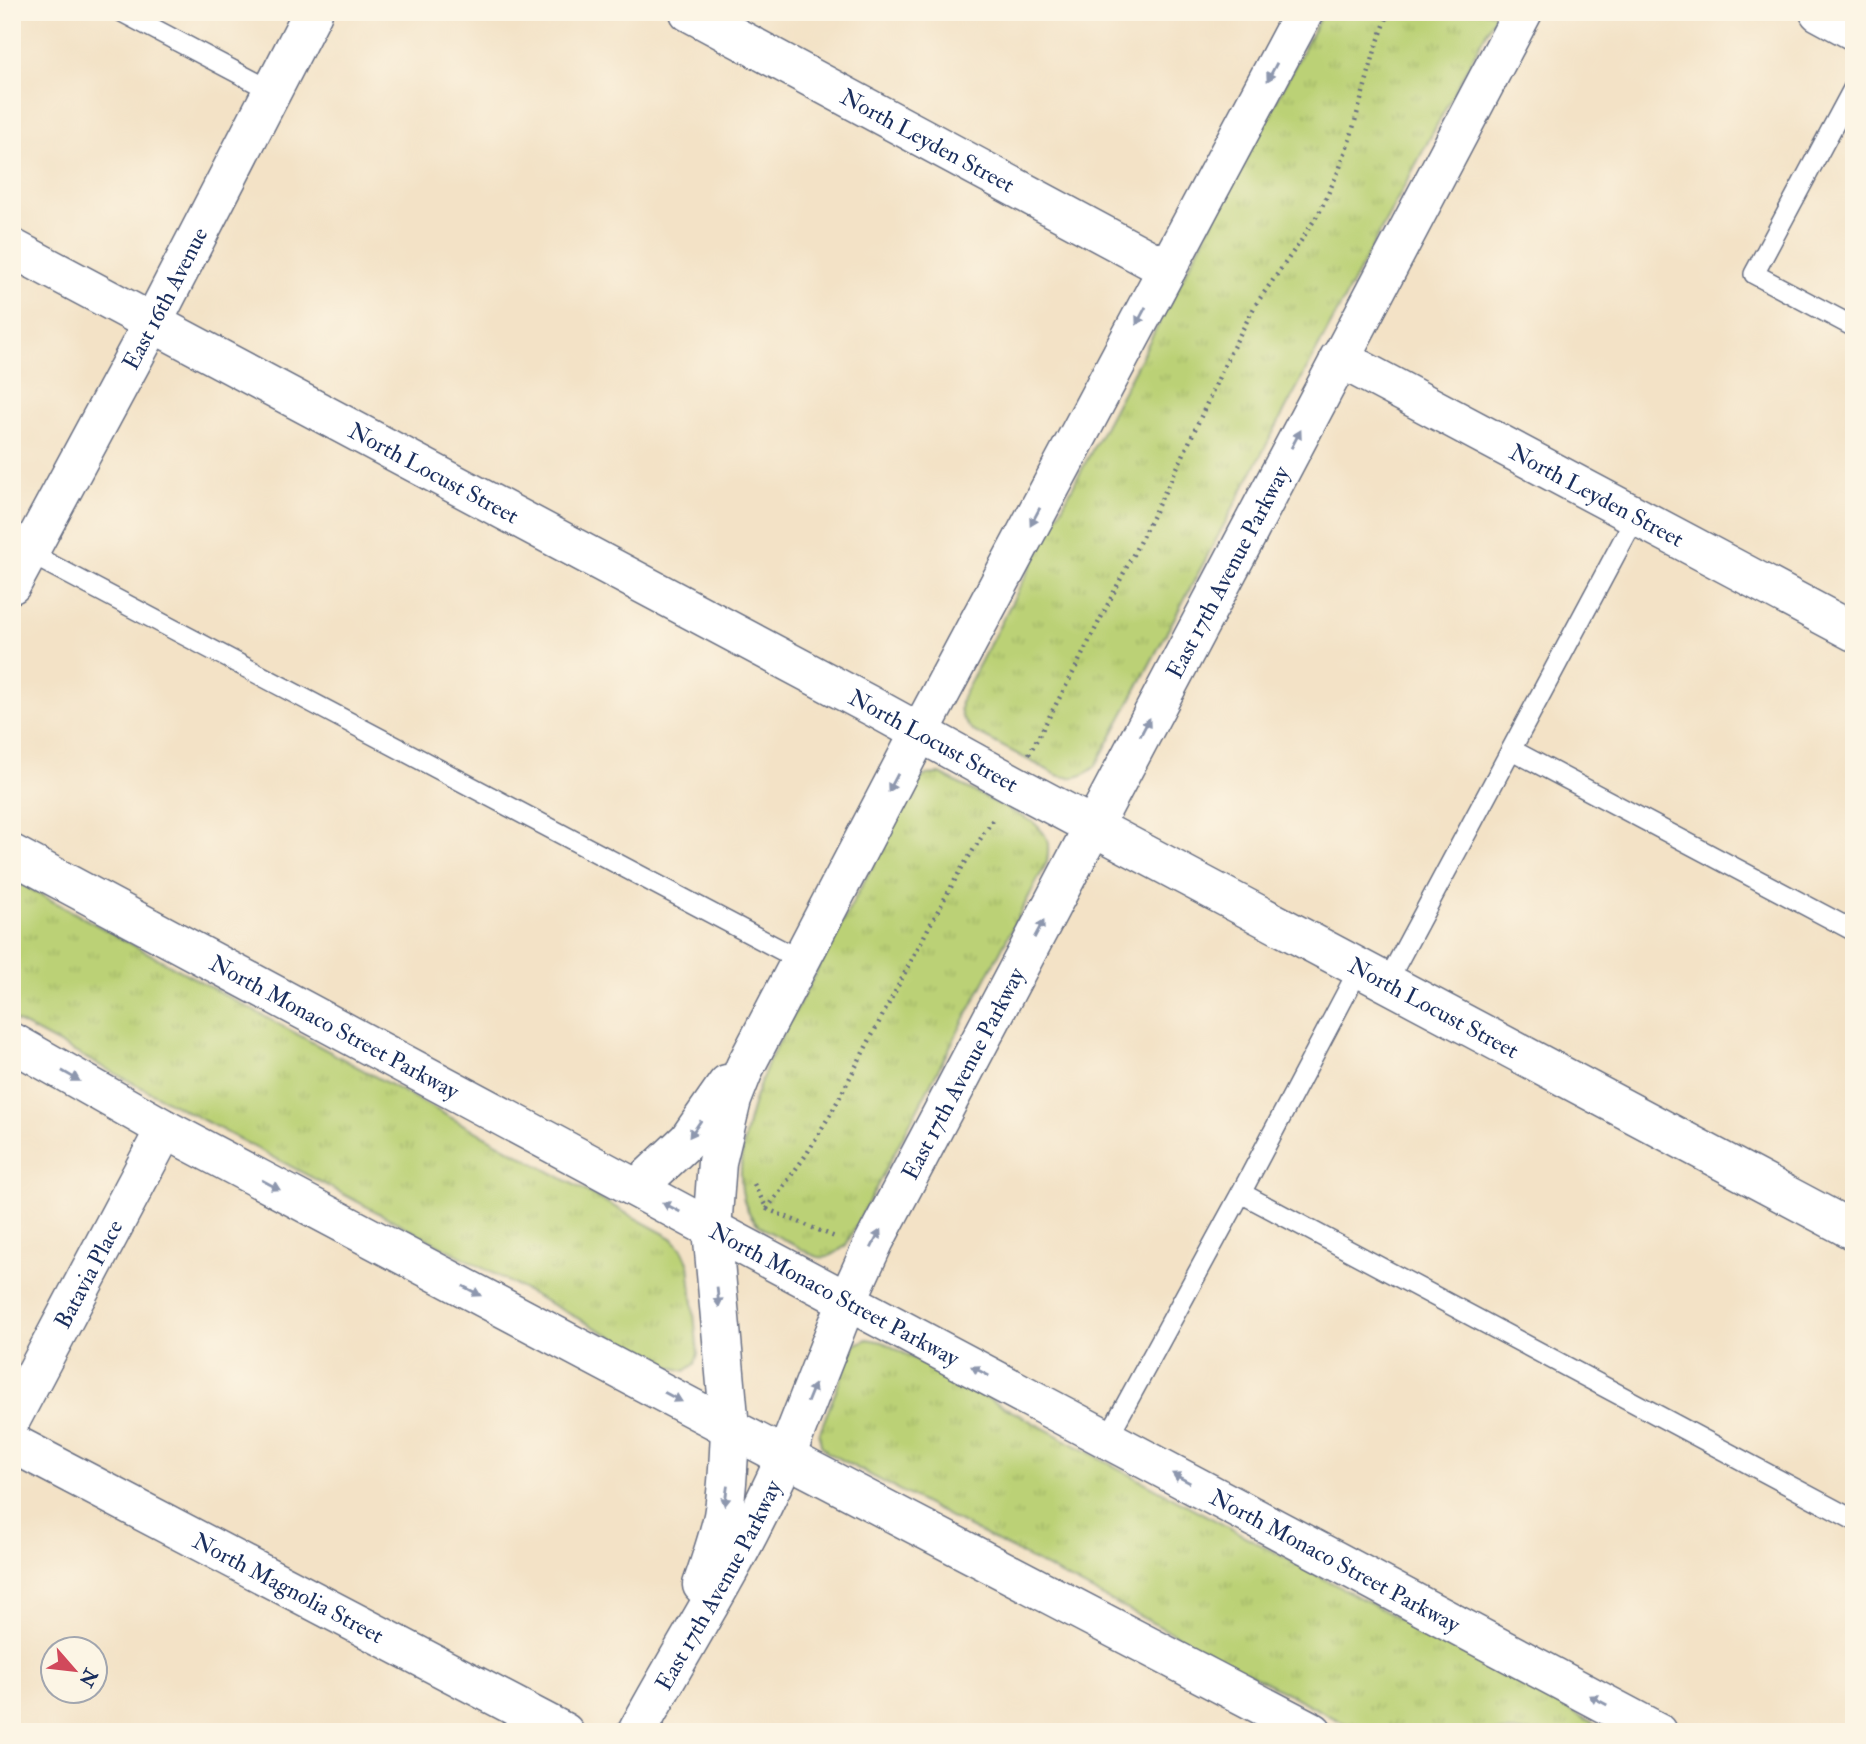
<svg xmlns="http://www.w3.org/2000/svg" width="1866" height="1744" font-family="'IM FELL Double Pica',serif">
  <style>
    .park { fill: url(#park-tufts); stroke: #6b806a; stroke-width: 2 }
    .lines { fill: none; stroke-linecap: round; stroke-linejoin: round }
    .service-casing { stroke: #676e82; stroke-width: 22 }
    .minor-casing { stroke: #676e82; stroke-width: 41 }
    .tertiary-casing { stroke: #676e82; stroke-width: 41 }
    .secondary-casing { stroke: #676e82; stroke-width: 41 }
    .path { stroke: #676e82; stroke-width: 4.5; stroke-dasharray: 2 5; stroke-linecap: butt }
    .service { stroke: #fff; stroke-width: 19 }
    .minor { stroke: #fff; stroke-width: 38 }
    .tertiary { stroke: #fff; stroke-width: 38 }
    .secondary { stroke: #fff; stroke-width: 38 }
    .oneway { fill: #8d97ae }
    .labels { text-anchor: middle; dominant-baseline: central; stroke-width: 6; stroke-linejoin: round; paint-order: stroke }
    .street-label { font-size: 23px; fill: #1b2f5e; stroke: #fcf5e5 }
  </style>
  <defs>
    <pattern id="park-tufts" width="24" height="20" patternUnits="userSpaceOnUse" patternTransform="scale(1.75)"><rect width="24" height="20" fill="#bbd176"/><path d="M3 7l-1-3M5 7V3M7 7l1-3M15 17l-1-3M17 17v-4M19 17l1-3" fill="none" stroke="#a0b468"/></pattern>
  </defs>
  <rect width="100%" height="100%" fill="#fcf5e5"/>
  <filter id="ink" filterUnits="userSpaceOnUse"><feTurbulence type="fractalNoise" baseFrequency=".0143" numOctaves="2"/><feDisplacementMap in="SourceGraphic" scale="14" xChannelSelector="R" yChannelSelector="G"/><feConvolveMatrix kernelMatrix="1 2 1 2 8 2 1 2 1" color-interpolation-filters="sRGB"/></filter>
  <filter id="wash" filterUnits="userSpaceOnUse"><feTurbulence type="fractalNoise" baseFrequency=".00686" numOctaves="4" result="noise"/><feDisplacementMap in="SourceGraphic" scale="28" xChannelSelector="R" yChannelSelector="G"/><feGaussianBlur stdDeviation="1.57" result="paint"/><feColorMatrix in="noise" values="0 0 0 0 0 0 0 0 0 0 0 0 0 0 0 0 0 1.4 0 .05"/><feComposite in="paint" operator="in"/></filter>
  <g filter="url(#wash)">
    <rect width="100%" height="100%" fill="#f3e2c6"/>
    <!-- park -->
    <path class="park" d="M 1323,12 L 1497,12 L 1095,767 C 1082,777 1075,779 1059,776 L 973,731 C 961,718 958,714 962,697 Z
      M 940,774 L 1033,822 C 1049,836 1050,842 1047,862 L 846,1245 C 826,1263 820,1260 798,1247 C 786,1240 771,1234 760,1226 C 720,1193 753,1099 769,1061 L 915,785 L 926,775 Z
      M 12,879 L 672,1238 L 682,1249 L 689,1264 L 698,1354 L 695,1364 L 685,1371 L 670,1367 L 12,1019 Z
      M 867,1339 L 883,1342 L 1610,1732 L 1361,1732 L 828,1453 L 821,1445 L 819,1434 L 850,1355 L 856,1344 Z"/>
  </g>
  <g filter="url(#ink)">
    <g class="lines">
      <defs>
        <path id="service" d="M 122,12 L 272,91
          M 1854,87 L 1754,274 L 1854,327
          M 23,550 L 800,960
          M 1512,750 L 1854,931
          M 1387,982 L 1636,516
          M 1241,1193 L 1854,1520
          M 1107,1439 L 1241,1193 L 1360,967"/>
        <g id="minor">
          <path id="s1" d="M 689,12 L 1167,269"/>
          <path id="s2" d="M 12,248 L 877,709 L 1015,785 L 1854,1231"/>
          <path id="s3" d="M 1339,358 L 1854,632"/>
          <path id="s4" d="M 12,584 L 153,322 L 313,12"/>
          <path id="s5" d="M 12,1418 L 165,1129"/>
          <path id="s6" d="M 12,1443 L 564,1732"/>
        </g>
        <g id="tertiary">
          <path d="M 1819,12 L 1854,31"/>
          <path d="M 702,1585 C 710,1562 718,1539 723,1516 C 728,1487 729,1457 730,1428"/>
          <path id="s7" d="M 637,1732 C 666,1678 698,1626 728,1572 C 749,1535 768,1496 786,1456"/>
        </g>
        <g id="secondary">
          <path id="s8" d="M 12,854 L 712,1229 L 1658,1732"/>
          <path d="M 12,1042 L 165,1129 L 730,1428 L 1313,1732"/>
          <path d="M 637,1188 L 688,1140 L 727,1084"/>
          <path d="M 730,1428 L 712,1229 L 717,1162 L 732,1100 L 745,1067 L 920,732 L 1304,12"/>
          <path id="s9" d="M 786,1456 L 847,1301 L 874,1242 L 1523,12"/>
        </g>
      </defs>
      <!-- service casing -->
      <use href="#service" class="service-casing"/>
      <!-- minor casing -->
      <use href="#minor" class="minor-casing"/>
      <!-- tertiary casing -->
      <use href="#tertiary" class="tertiary-casing"/>
      <!-- secondary casing -->
      <use href="#secondary" class="secondary-casing"/>
      <!-- path -->
      <path class="path" d="M 1029,754 L 1073,673 L 1181,460 L 1230,353 L 1256,304 L 1303,238 L 1320,211 L 1339,170 L 1350,139 L 1376,47 L 1389,12
        M 754,1184 L 767,1209 L 835,1237 L 836,1235
        M 767,1209 L 806,1155 L 834,1108 L 930,925 L 960,871 L 995,816"/>
      <!-- service -->
      <use href="#service" class="service"/>
      <!-- minor -->
      <use href="#minor" class="minor"/>
      <!-- tertiary -->
      <use href="#tertiary" class="tertiary"/>
      <!-- secondary -->
      <use href="#secondary" class="secondary"/>
    </g>
    <!-- one-way arrows -->
    <defs><path id="oneway-solid" d="M-6-.8H1V-3.2L6.5 0L1 3.2V.8H-6Z" transform="scale(1.75)"/></defs>
    <g class="oneway">
      <use href="#oneway-solid" transform="translate(1272 72) rotate(118)"/>
      <use href="#oneway-solid" transform="translate(1141 316) rotate(118)"/>
      <use href="#oneway-solid" transform="translate(1296 439) rotate(-62)"/>
      <use href="#oneway-solid" transform="translate(1035 517) rotate(118)"/>
      <use href="#oneway-solid" transform="translate(1145 727) rotate(-62)"/>
      <use href="#oneway-solid" transform="translate(893 783) rotate(118)"/>
      <use href="#oneway-solid" transform="translate(1039 929) rotate(-62)"/>
      <use href="#oneway-solid" transform="translate(71 1076) rotate(30)"/>
      <use href="#oneway-solid" transform="translate(695 1129) rotate(125)"/>
      <use href="#oneway-solid" transform="translate(271 1185) rotate(28)"/>
      <use href="#oneway-solid" transform="translate(671 1207) rotate(-152)"/>
      <use href="#oneway-solid" transform="translate(876 1239) rotate(-63)"/>
      <use href="#oneway-solid" transform="translate(472 1291) rotate(28)"/>
      <use href="#oneway-solid" transform="translate(718 1297) rotate(85)"/>
      <use href="#oneway-solid" transform="translate(980 1371) rotate(-152)"/>
      <use href="#oneway-solid" transform="translate(811 1393) rotate(-68)"/>
      <use href="#oneway-solid" transform="translate(673 1397) rotate(28)"/>
      <use href="#oneway-solid" transform="translate(1181 1478) rotate(-152)"/>
      <use href="#oneway-solid" transform="translate(726 1496) rotate(98)"/>
      <use href="#oneway-solid" transform="translate(1598 1700) rotate(-152)"/>
    </g>
  </g>
  <g class="labels">
    <!-- street labels -->
    <g class="street-label">
      <text stroke="none"><textPath href="#s1" startOffset="271">North Leyden Street</textPath></text>
      <text stroke="none"><textPath href="#s4" startOffset="324">East 16th Avenue</textPath></text>
      <text stroke="none"><textPath href="#s2" startOffset="478">North Locust Street</textPath></text>
      <text stroke="none"><textPath href="#s3" startOffset="292">North Leyden Street</textPath></text>
      <text stroke="none"><textPath href="#s9" startOffset="989">East 17th Avenue Parkway</textPath></text>
      <text stroke="none"><textPath href="#s2" startOffset="1045">North Locust Street</textPath></text>
      <text stroke="none"><textPath href="#s2" startOffset="1612">North Locust Street</textPath></text>
      <text stroke="none"><textPath href="#s8" startOffset="366">North Monaco Street Parkway</textPath></text>
      <text stroke="none"><textPath href="#s9" startOffset="422">East 17th Avenue Parkway</textPath></text>
      <text stroke="none"><textPath href="#s5" startOffset="163">Batavia Place</textPath></text>
      <text stroke="none"><textPath href="#s8" startOffset="933">North Monaco Street Parkway</textPath></text>
      <text stroke="none"><textPath href="#s8" startOffset="1500">North Monaco Street Parkway</textPath></text>
      <text stroke="none"><textPath href="#s7" startOffset="168">East 17th Avenue Parkway</textPath></text>
      <text stroke="none"><textPath href="#s6" startOffset="312">North Magnolia Street</textPath></text>
    </g>
  </g>
  <!-- margin -->
  <rect width="1866" height="1744" fill="none" stroke="#fcf5e5" stroke-width="42"/>
  <!-- north arrow -->
  <g transform="translate(74 1670) rotate(118)"><circle r="33" fill="#fcf5e5" stroke="#a2a6af" stroke-width="2"/>
  <path d="M0-5L12 26L0 18L-12 26Z" fill="#d1495b"/>
  <text y="-10" font-size="19" font-weight="bold" text-anchor="middle" fill="#1b2f5e">N</text>
  </g>
</svg>
